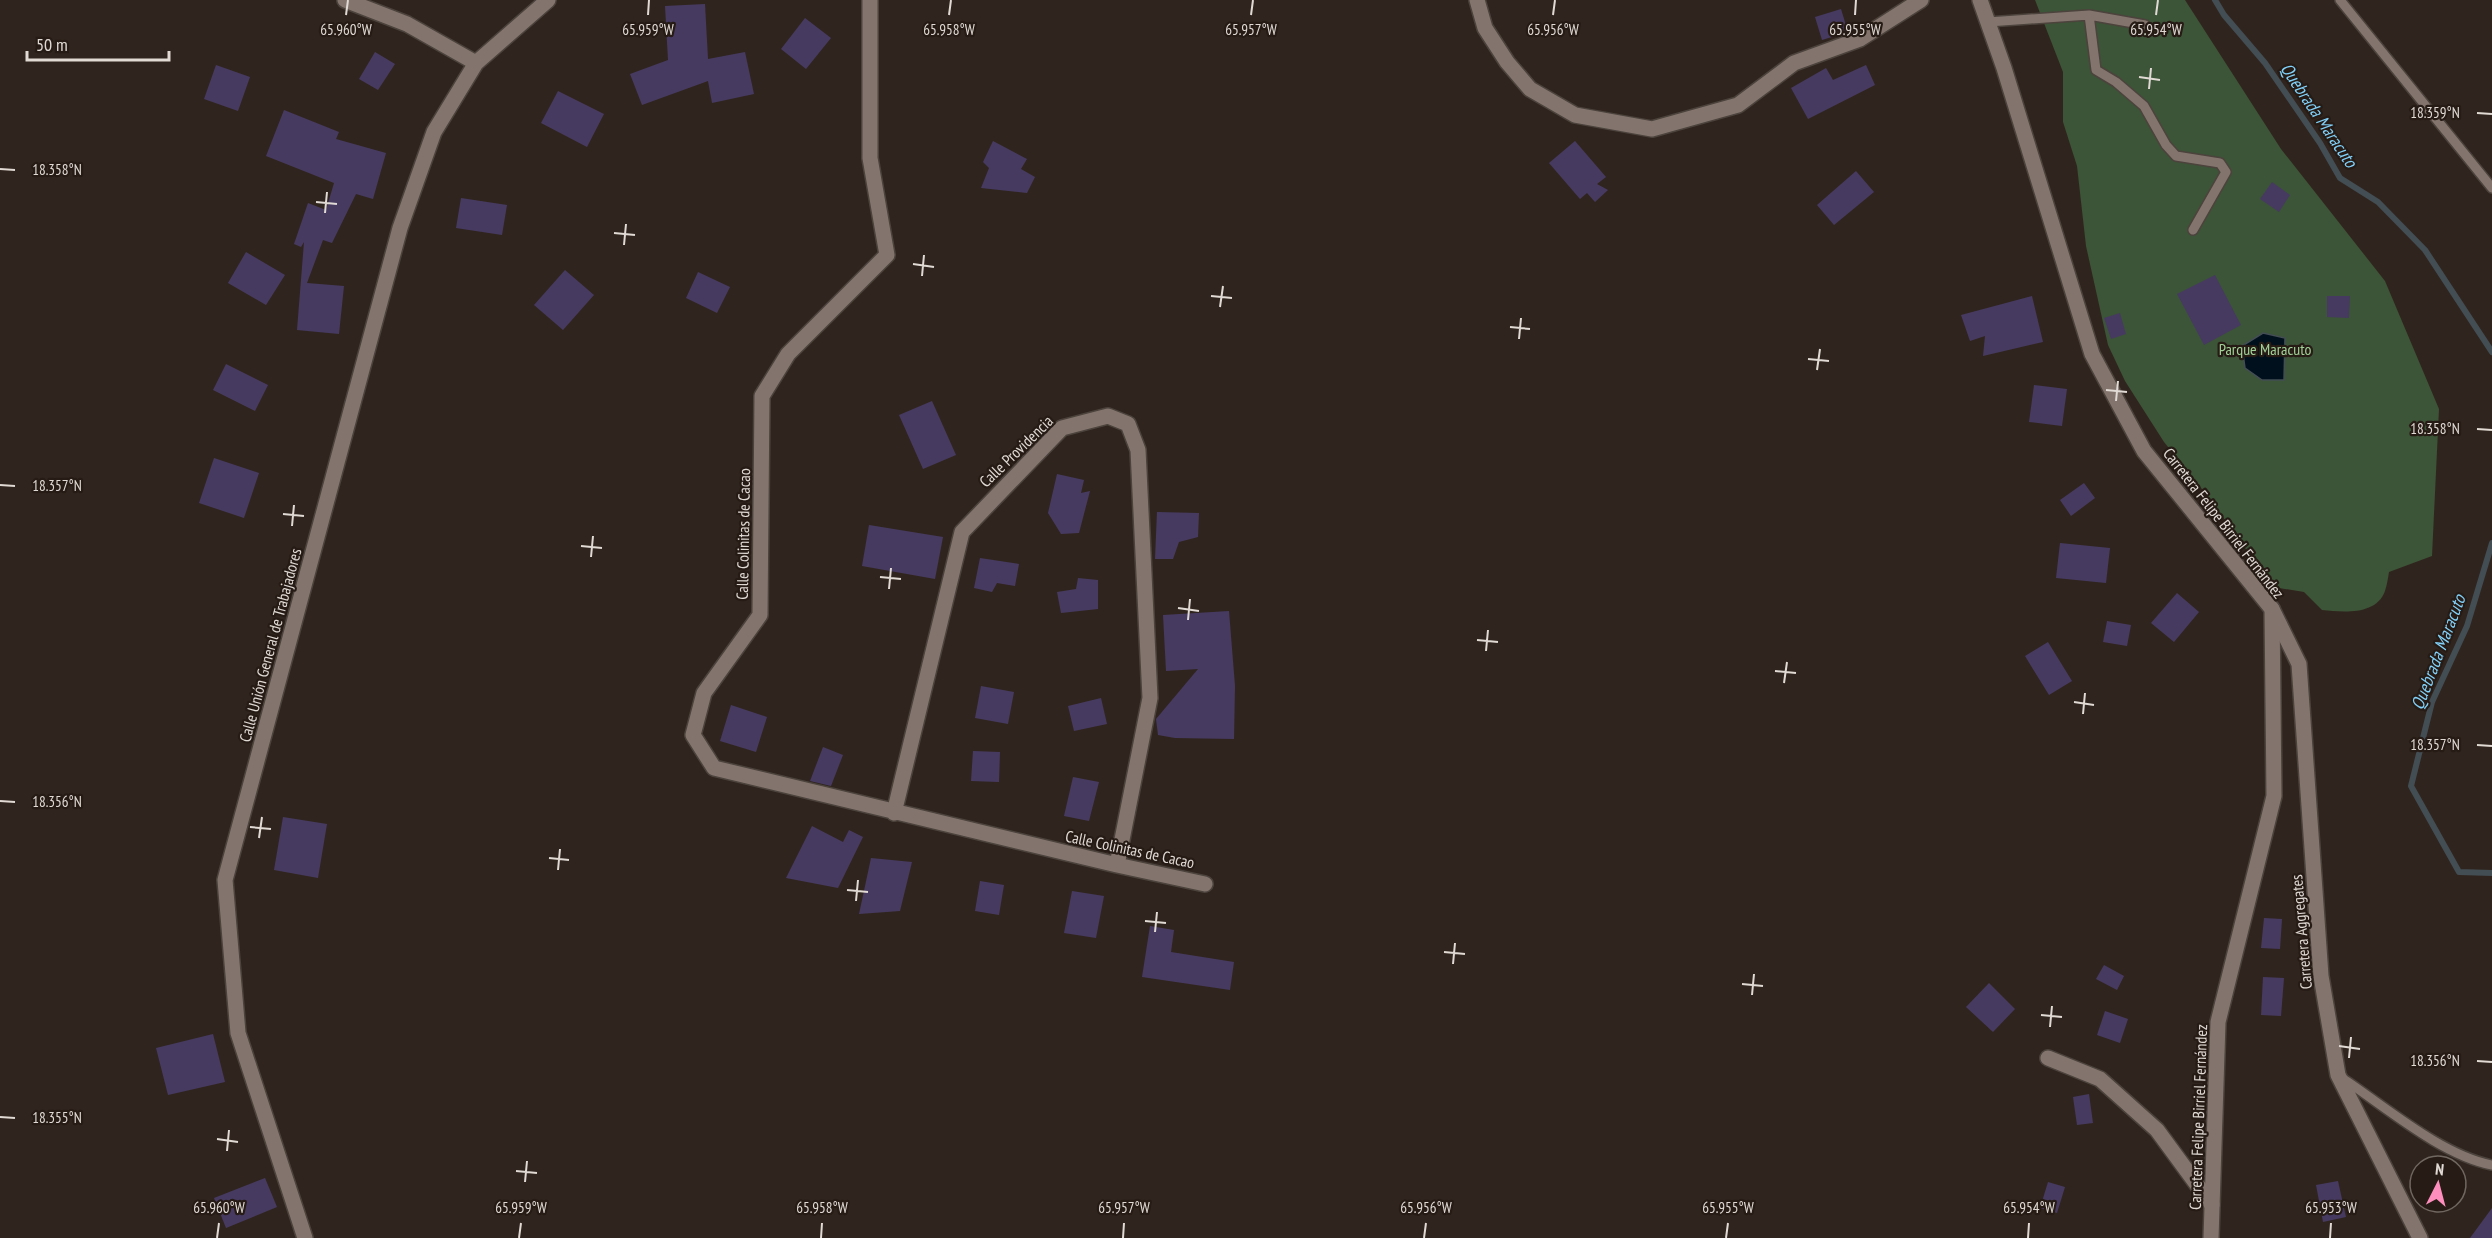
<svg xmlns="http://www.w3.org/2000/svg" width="2492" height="1238" font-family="'PT Sans Narrow',sans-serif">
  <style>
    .green { fill: #3c5437 }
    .water { fill: #00111d; stroke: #434d54; stroke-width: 1.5 }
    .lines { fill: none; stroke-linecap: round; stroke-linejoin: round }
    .stream { stroke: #434d54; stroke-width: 6 }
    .building { fill: #463a61 }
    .service-casing { stroke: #4c433d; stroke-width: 12 }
    .minor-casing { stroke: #4c433d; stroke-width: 18 }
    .tertiary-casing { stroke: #4c433d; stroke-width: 18 }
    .service { stroke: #83756e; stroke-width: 9 }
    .minor { stroke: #83756e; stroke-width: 15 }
    .tertiary { stroke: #83756e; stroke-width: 15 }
    .ticks { fill: none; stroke: #e0d9d4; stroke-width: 2 }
    .labels { text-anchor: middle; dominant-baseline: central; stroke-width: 4.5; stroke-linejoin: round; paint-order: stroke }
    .park-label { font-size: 16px; fill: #a1d398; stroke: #261b15 }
    .street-label { font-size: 16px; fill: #e0d9d4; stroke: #261b15 }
    .water-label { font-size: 18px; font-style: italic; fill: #81d1fa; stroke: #261b15 }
    .ticks-label { font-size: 15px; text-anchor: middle; fill: #e0d9d4; stroke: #261b15; stroke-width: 4.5; stroke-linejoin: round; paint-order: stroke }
  </style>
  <rect width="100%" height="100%" fill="#30251e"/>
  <!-- green -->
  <path class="green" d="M 2035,0 L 2185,0 L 2281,149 L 2385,281 L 2439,409 L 2432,556 L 2389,572 C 2388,578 2387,585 2385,591 C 2376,616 2342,612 2322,610 L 2304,592 L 2273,587 L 2210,499 L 2164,442 L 2125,381 L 2108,345 L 2086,246 L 2077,166 L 2063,122 L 2063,72 Z"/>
  <!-- water -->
  <path class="water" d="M 2263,333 L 2285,338 L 2284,380 L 2262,380 L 2245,368 L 2242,346 Z"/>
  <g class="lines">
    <!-- stream -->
    <path class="stream" d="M 2215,0 L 2224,15 L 2265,63 L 2320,143 L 2340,178 L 2378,202 L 2425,250 L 2492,352
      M 2492,543 L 2467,626 L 2432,702 L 2411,786 L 2459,872 L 2492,873"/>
  </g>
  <!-- building -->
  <path class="building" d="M 705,4 L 708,59 L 745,52 L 754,94 L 712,103 L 708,81 L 642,105 L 630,74 L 668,60 L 665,6 Z
    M 1841,9 L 1848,32 L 1822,40 L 1815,17 Z
    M 805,18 L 831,38 L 806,69 L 781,49 Z
    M 375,52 L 395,64 L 378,90 L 359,79 Z
    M 216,65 L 250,77 L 238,111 L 204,99 Z
    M 1866,65 L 1875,85 L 1808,119 L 1791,88 L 1826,68 L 1833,80 Z
    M 558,91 L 604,114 L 587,147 L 541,123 Z
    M 284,110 L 339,132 L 336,139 L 386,153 L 373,199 L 356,194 L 332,243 L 323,240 L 307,283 L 344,286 L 339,334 L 297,330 L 304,242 L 301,247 L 294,244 L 308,203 L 326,210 L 334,183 L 266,156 Z
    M 993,141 L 1027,159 L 1021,169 L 1035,177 L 1027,193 L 981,188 L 989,168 L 983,162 Z
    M 1575,141 L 1606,177 L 1597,184 L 1608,190 L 1595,202 L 1587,193 L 1580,199 L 1549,163 Z
    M 1856,171 L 1874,192 L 1834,225 L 1817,205 Z
    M 2272,182 L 2290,195 L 2279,212 L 2260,199 Z
    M 461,198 L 507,205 L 502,235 L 456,228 Z
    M 246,252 L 285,275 L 266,305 L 228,283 Z
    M 565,270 L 594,295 L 563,330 L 534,305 Z
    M 698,272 L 730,287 L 717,313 L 686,298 Z
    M 2215,275 L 2241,325 L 2204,345 L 2177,294 Z
    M 2032,296 L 2043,342 L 1983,356 L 1985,336 L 1970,341 L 1961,315 Z
    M 2327,296 L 2350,296 L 2349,318 L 2327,317 Z
    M 2120,313 L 2126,334 L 2111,339 L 2104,318 Z
    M 226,364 L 268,385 L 255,411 L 213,390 Z
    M 2034,385 L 2067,389 L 2062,426 L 2029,422 Z
    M 932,401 L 956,455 L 923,469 L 899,415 Z
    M 214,458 L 259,473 L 244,518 L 199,503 Z
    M 1057,474 L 1084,480 L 1081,493 L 1090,491 L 1079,533 L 1061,534 L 1048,513 Z
    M 2084,483 L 2095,498 L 2071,516 L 2060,500 Z
    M 1157,512 L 1199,513 L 1198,537 L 1179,542 L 1173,559 L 1155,559 Z
    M 869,525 L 943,537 L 935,579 L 862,566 Z
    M 2060,543 L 2110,548 L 2106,583 L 2056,578 Z
    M 980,558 L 1019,564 L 1015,586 L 997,583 L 992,592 L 974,588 Z
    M 1078,578 L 1098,580 L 1098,609 L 1061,613 L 1057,592 L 1076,589 Z
    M 2177,593 L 2199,612 L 2174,642 L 2151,623 Z
    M 1229,611 L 1235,686 L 1234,739 L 1175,738 L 1158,735 L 1156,719 L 1198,669 L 1166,671 L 1163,615 Z
    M 2107,621 L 2131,625 L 2127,646 L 2103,642 Z
    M 2048,642 L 2072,681 L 2049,695 L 2025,656 Z
    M 981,686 L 1014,692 L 1008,724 L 975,718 Z
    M 1101,698 L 1107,724 L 1074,731 L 1068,706 Z
    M 731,705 L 767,717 L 756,752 L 720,741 Z
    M 823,747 L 843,755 L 831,786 L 810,781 Z
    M 973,751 L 1000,752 L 999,782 L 971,781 Z
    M 1073,777 L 1099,782 L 1089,821 L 1064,816 Z
    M 283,817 L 327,824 L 318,878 L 274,870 Z
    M 812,826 L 843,842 L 849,830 L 863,837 L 838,888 L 786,878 Z
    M 871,858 L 912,862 L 900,911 L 859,914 Z
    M 980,881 L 1004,885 L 999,915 L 975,911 Z
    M 1072,891 L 1104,896 L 1096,938 L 1064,933 Z
    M 2264,918 L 2282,919 L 2280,949 L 2261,948 Z
    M 1150,926 L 1174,930 L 1171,952 L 1234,962 L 1230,990 L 1142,977 Z
    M 2104,965 L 2124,976 L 2117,990 L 2096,979 Z
    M 2263,977 L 2284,978 L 2281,1016 L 2261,1015 Z
    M 1989,983 L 2015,1009 L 1993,1032 L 1966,1007 Z
    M 2105,1011 L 2128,1019 L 2120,1043 L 2097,1035 Z
    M 213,1034 L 225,1082 L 168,1095 L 156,1048 Z
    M 2089,1094 L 2093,1123 L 2077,1125 L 2073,1097 Z
    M 265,1178 L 277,1207 L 226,1228 L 214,1198 Z
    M 2338,1181 L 2346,1217 L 2323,1222 L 2316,1185 Z
    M 2048,1182 L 2065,1187 L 2057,1213 L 2040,1208 Z
    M 2492,1208 L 2492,1238 L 2470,1238 Z"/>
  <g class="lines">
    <defs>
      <path id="service" d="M 2340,0 L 2492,188
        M 2089,15 L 2145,25
        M 1988,22 L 2089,15 L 2096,70 L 2116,82 L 2144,106 L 2166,145 L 2176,156 L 2220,163 L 2226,172 L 2193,230
        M 2342,1078 C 2386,1107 2441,1155 2492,1165"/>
      <path id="minor" d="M 345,0 L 407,24 L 476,63
        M 870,0 L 870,158 L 887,255 L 788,354 L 762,396 L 760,615 L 704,693 L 693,735 L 714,768 L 1117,865 L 1205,884
        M 1477,0 L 1485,28 L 1507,62 L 1530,89 L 1575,115 L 1652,129 L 1738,105 L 1794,63 L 1860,39 L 1921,0
        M 2272,609 L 2299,664 L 2321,976 L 2338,1075 L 2420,1238
        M 894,813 L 962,532 L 1062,428 L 1108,416 L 1128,424 L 1138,450 L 1150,698 L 1117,865
        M 2048,1058 L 2100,1079 L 2157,1130 L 2212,1205
        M 305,1238 L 238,1033 L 225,880 L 400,228 L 434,132 L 476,63 L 548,0"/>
      <path id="tertiary" d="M 1980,0 L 2004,68 L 2092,354 L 2144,451 L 2272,609 L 2274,796 L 2218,1022 L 2211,1238"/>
    </defs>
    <!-- service casing -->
    <use href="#service" class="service-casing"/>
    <!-- minor casing -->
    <use href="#minor" class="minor-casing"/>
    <!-- tertiary casing -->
    <use href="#tertiary" class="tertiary-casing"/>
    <!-- service -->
    <use href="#service" class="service"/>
    <!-- minor -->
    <use href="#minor" class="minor"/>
    <!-- tertiary -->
    <use href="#tertiary" class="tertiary"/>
  </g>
  <!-- ticks -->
  <path class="ticks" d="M 346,15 L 348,0M 648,15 L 649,0M 949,15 L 951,0M 1251,15 L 1253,0M 1553,15 L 1555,0M 1855,15 L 1856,0M 2156,15 L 2158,0M 2139,77 L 2160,80M 2149,89 L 2151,68M 2477,113 L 2492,114M 0,169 L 15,170M 316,202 L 337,204M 325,213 L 327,192M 614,233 L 635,235M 624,245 L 626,224M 913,264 L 934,267M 922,276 L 924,255M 1211,296 L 1232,298M 1220,307 L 1223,286M 1510,327 L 1530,329M 1519,339 L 1521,318M 1808,359 L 1829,361M 1817,370 L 1820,349M 2106,390 L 2127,392M 2116,401 L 2118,381M 2477,429 L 2492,430M 0,485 L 15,486M 283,514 L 304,516M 292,526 L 294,505M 581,546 L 602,548M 591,557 L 593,536M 880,577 L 901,579M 889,589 L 891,568M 1178,608 L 1199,611M 1188,620 L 1190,599M 1477,640 L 1498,642M 1486,651 L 1488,630M 1775,671 L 1796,673M 1784,683 L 1787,662M 2074,702 L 2094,705M 2083,714 L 2085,693M 2477,745 L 2492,746M 0,801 L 15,802M 250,827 L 271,829M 259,838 L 262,817M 549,858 L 569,860M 558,870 L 560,849M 847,890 L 868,892M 856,901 L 858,880M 1145,921 L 1166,923M 1155,932 L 1157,912M 1444,952 L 1465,954M 1453,964 L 1455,943M 1742,984 L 1763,986M 1752,995 L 1754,974M 2041,1015 L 2062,1017M 2050,1027 L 2052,1006M 2339,1046 L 2360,1049M 2349,1058 L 2351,1037M 2477,1061 L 2492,1062M 0,1117 L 15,1118M 217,1139 L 238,1142M 227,1151 L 229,1130M 516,1171 L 537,1173M 525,1182 L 527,1161M 217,1238 L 219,1223M 519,1238 L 521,1223M 821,1238 L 822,1223M 1123,1238 L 1124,1223M 1424,1238 L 1426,1223M 1726,1238 L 1728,1223M 2028,1238 L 2029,1223M 2330,1238 L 2331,1223"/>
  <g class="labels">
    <!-- park labels -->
    <g class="park-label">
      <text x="2265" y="349">Parque Maracuto</text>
    </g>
    <!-- street labels -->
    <g class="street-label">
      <text transform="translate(1016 451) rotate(-44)">Calle Providencia</text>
      <text transform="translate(2224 523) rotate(52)">Carretera Felipe Birriel Fernández</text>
      <text transform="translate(743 534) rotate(-89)">Calle Colinitas de Cacao</text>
      <text transform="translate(270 645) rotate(-75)">Calle Unión General de Trabajadores</text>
      <text transform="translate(1130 849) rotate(12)">Calle Colinitas de Cacao</text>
      <text transform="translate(2301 932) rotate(-95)">Carretera Aggregates</text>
      <text transform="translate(2198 1117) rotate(-88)">Carretera Felipe Birriel Fernández</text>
    </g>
    <!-- water labels -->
    <g class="water-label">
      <text transform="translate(2319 115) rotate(56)">Quebrada Maracuto</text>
      <text transform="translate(2438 652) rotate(-69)">Quebrada Maracuto</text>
    </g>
  </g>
  <g class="ticks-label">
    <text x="346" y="35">65.960°W</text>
    <text x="648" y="35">65.959°W</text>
    <text x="949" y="35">65.958°W</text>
    <text x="1251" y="35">65.957°W</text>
    <text x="1553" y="35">65.956°W</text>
    <text x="1855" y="35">65.955°W</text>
    <text x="2156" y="35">65.954°W</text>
    <text x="2435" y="118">18.359°N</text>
    <text x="57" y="175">18.358°N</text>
    <text x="2435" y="434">18.358°N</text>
    <text x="57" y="491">18.357°N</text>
    <text x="2435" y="750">18.357°N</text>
    <text x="57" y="807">18.356°N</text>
    <text x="2435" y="1066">18.356°N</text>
    <text x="57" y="1123">18.355°N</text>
    <text x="219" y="1213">65.960°W</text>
    <text x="521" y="1213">65.959°W</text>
    <text x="822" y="1213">65.958°W</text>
    <text x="1124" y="1213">65.957°W</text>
    <text x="1426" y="1213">65.956°W</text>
    <text x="1728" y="1213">65.955°W</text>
    <text x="2029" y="1213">65.954°W</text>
    <text x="2331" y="1213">65.953°W</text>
  </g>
  <!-- north arrow -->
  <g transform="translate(2438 1184) rotate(6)"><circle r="28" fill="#261b15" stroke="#706761" stroke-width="1.5"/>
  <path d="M0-4.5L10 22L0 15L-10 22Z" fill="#fe8ebd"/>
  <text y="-9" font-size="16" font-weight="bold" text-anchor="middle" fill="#e0d9d4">N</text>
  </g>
  <!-- scale -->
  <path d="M27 51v9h142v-9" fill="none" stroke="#e0d9d4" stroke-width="3"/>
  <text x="36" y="51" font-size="18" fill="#e0d9d4" stroke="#261b15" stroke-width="4.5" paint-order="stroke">50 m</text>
</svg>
